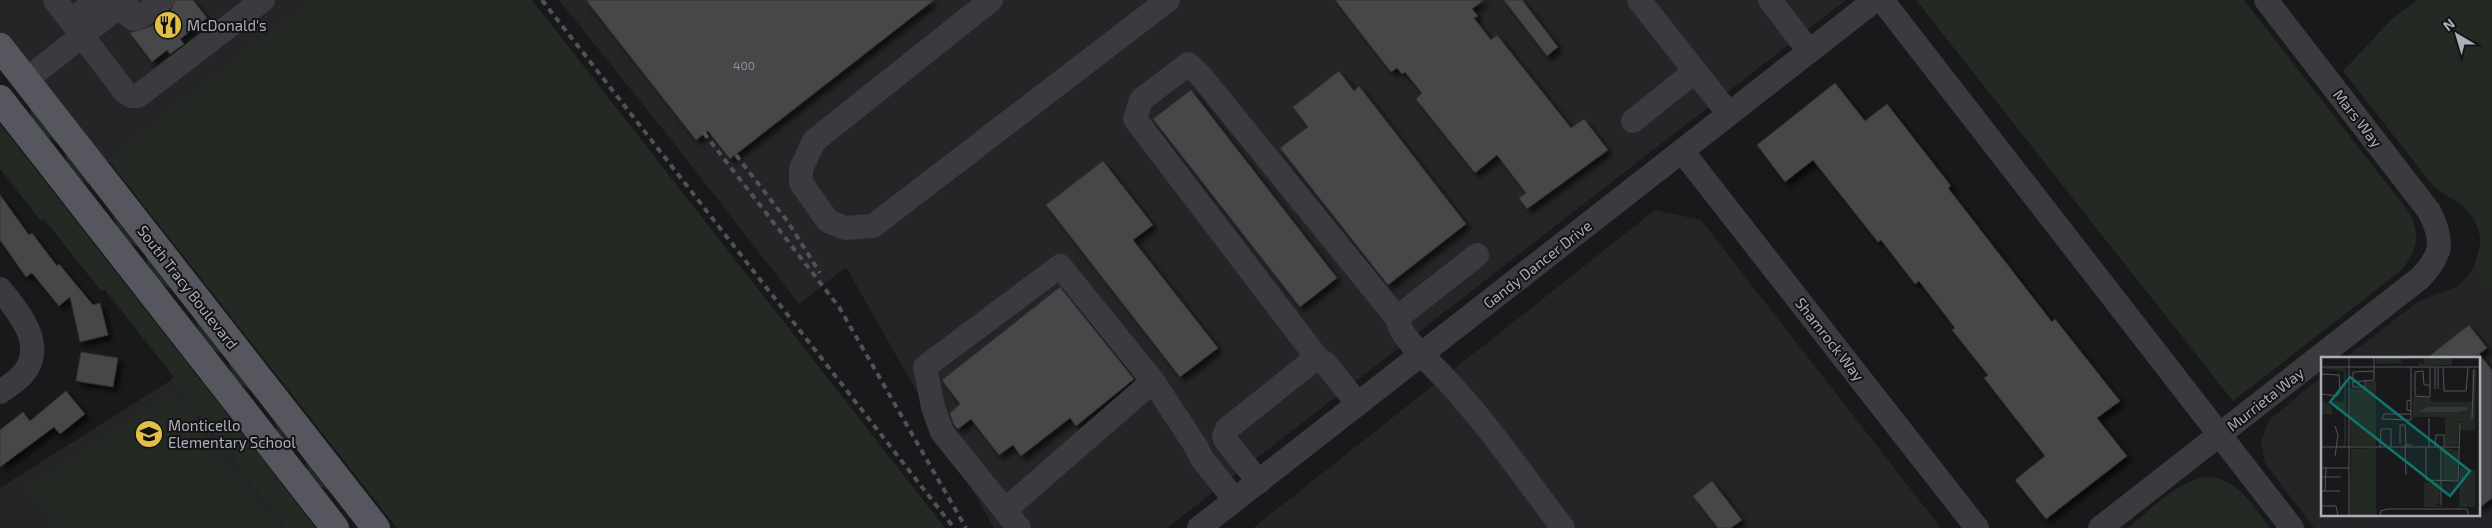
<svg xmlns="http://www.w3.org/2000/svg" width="2492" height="528" font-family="'Exo 2',sans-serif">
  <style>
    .built { fill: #252527 }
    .green { fill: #232a24 }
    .building { fill: #46464a; stroke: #333336; filter: url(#shadow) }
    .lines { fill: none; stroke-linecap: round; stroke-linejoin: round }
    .minor { stroke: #3a3a3f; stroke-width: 24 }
    .major { stroke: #56575e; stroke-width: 28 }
    .rail { stroke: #515258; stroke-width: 4; stroke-dasharray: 6 5; stroke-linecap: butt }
    .labels { text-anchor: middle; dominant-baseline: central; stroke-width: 4; stroke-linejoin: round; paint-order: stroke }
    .number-label { font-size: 12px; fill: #92949d }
    .poi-label { font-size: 15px; fill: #acaeb9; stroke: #141315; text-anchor: start }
    .street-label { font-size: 15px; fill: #acaeb9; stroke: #141315 }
    .inset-road { fill: none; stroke: #54545a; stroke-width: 1 }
    .view { fill: #0f766e; fill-opacity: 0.15; stroke: #0f766e; stroke-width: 2.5 }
    .inset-edge { fill: none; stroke: #acaeb9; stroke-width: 2.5 }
  </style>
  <defs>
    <filter id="shadow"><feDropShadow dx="4.5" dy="4.5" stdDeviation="2.5" flood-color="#0009"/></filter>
  </defs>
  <rect width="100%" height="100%" fill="#19181a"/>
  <!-- built -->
  <path class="built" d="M 0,0 L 313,0 L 102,167 L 0,33 Z
    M 559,0 L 1846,0 L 1167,528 L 994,528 L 846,267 L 799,304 L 681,152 Z
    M 1655,210 L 1701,220 L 1941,528 L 1253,528 Z
    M 2473,269 L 2492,291 L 2492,528 L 2314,528 L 2265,463 L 2261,441 L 2269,420 L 2322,376 L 2322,514 L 2478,514 L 2478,358 L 2345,358 L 2419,301 L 2459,286 Z
    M 171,380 L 286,528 L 0,528 L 0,488 Z"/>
  <!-- green -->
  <path class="green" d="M 313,0 L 532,0 L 945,528 L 397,528 L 108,160 Z
    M 1916,0 L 2244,0 L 2408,211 C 2422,233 2417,254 2399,272 L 2233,401 Z
    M 2417,0 L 2492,0 L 2492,291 L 2473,269 L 2480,246 L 2480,236 L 2475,221 L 2464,207 L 2434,187 L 2343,71 L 2391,20 Z
    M 30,106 L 59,143 C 45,139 28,120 30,106 Z
    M 0,124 L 316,528 L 286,528 L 171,380 L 174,377 L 104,289 L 101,291 L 44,219 L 41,221 L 0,169 Z
    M 64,149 L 93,186 L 80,180 L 64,165 L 67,161 Z
    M 114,212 L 141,248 L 128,243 L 113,227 L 116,224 L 112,215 Z
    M 147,255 L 174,290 C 161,287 144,269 147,255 Z
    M 196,318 L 224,354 C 210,352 195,332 196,318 Z
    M 229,360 L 251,389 L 248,389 L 229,376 L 232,371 L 229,366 Z
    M 172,395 L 277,528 L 61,528 L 56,524 L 27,489 Z
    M 272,416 L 300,451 L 288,447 L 274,433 L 277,428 Z
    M 306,459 L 331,493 L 324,487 L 320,487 L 308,472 Z
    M 2209,477 C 2239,479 2254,507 2270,528 L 2128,528 C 2149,511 2182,477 2209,477 Z"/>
  <!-- building -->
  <path class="building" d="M 175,0 L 193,0 L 207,18 L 180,39 L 184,44 L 170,54 L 167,50 L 152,62 L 130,33 L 152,26 L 171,10 Z
    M 586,0 L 934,0 L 730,159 L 708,131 L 696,140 Z
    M 1335,0 L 1484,0 L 1472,9 L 1478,16 L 1474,18 L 1491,40 L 1497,35 L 1571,128 L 1584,119 L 1608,150 L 1527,209 L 1519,198 L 1526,193 L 1497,155 L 1475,173 L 1416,99 L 1422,93 L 1405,72 L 1402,74 L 1397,68 L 1391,72 Z
    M 1504,0 L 1522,0 L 1558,47 L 1547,56 Z
    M 1339,71 L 1354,91 L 1359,86 L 1466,224 L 1388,285 L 1280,148 L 1308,127 L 1293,107 Z
    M 1835,83 L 1865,121 L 1887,104 L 1951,186 L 1948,188 L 2052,322 L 2055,319 L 2120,401 L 2097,418 L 2127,456 L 2046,519 L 2015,480 L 2045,456 L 1984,378 L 1988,375 L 1952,330 L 1955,328 L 1919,281 L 1915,284 L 1881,240 L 1878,242 L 1813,160 L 1785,182 L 1757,145 Z
    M 1191,90 L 1337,278 L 1300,307 L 1153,119 Z
    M 1103,161 L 1153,225 L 1133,240 L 1218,348 L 1180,377 L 1046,205 Z
    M 0,195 L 29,235 L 32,233 L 57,266 L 59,264 L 93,305 L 100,303 L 108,335 L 80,342 L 70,297 L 59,306 L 32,273 L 26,277 L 0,240 Z
    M 1060,287 L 1134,379 L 1076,426 L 1070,418 L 1021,456 L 1013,445 L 999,455 L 971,419 L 958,429 L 954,425 L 950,413 L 960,404 L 942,380 Z
    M 2469,325 L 2487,348 L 2479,354 L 2492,370 L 2492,498 L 2478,509 L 2478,355 L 2474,358 L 2427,358 Z
    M 81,352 L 118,358 L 113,387 L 76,381 Z
    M 66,391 L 85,414 L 60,434 L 54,427 L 0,467 L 0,430 L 23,412 L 30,421 Z
    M 1712,481 L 1742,520 L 1731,528 L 1718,528 L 1693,496 Z"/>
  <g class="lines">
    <!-- minor -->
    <path class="minor" d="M 55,0 L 125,92 L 131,96 L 138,96 L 263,0
      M 991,0 L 814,141 L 801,169 L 801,183 L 828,221 L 845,228 L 873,226 L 1168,0
      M 1639,0 L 1729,114
      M 1770,0 L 1809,51
      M 1882,0 L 2292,528
      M 118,7 L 133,19 L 143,15 L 162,0
      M 71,21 L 97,0
      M 26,80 L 127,0
      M 1633,121 L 1695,71
      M 1682,151 L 1977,528
      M 1477,255 L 1397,318 C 1400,336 1421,354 1433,366 C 1482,415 1521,473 1563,528
      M 0,289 C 19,312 48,347 22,375 C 16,382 7,387 0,392
      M 1318,359 L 1135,119 L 1141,100 L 1188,64 L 1200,75 L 1397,318
      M 1259,482 L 1226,441 L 1224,436 L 1227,429 L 1311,362 L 1318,359 L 1325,363 L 1358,404
      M 1005,510 L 1153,381
      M 1019,528 L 942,432 L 933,407 L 925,367 L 1060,266 L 1153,381 L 1195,445 L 1203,460 L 1235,500
      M 1199,528 L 1875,0
      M 2100,528 L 2420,278 C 2443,254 2444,241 2429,211 L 2266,0"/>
    <!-- major -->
    <path class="major" d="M 0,47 L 376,528
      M 0,99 L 335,528"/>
    <!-- rail -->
    <path class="rail" d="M 542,0 L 954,528
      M 704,133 L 839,307 L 966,528
      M 736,155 L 788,222 L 820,273"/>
  </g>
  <!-- icons -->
  <defs>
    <symbol id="restaurant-disc" viewBox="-11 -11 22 22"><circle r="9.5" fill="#e2c048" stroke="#141315"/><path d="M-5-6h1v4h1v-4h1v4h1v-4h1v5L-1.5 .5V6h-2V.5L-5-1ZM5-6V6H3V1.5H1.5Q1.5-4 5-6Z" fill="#111"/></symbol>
    <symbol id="school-disc" viewBox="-11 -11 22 22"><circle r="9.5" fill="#e2c048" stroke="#141315"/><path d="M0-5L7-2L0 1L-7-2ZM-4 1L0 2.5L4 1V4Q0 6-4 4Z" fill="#111"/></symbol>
  </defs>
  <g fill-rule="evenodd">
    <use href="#restaurant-disc" x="152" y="9" width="32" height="32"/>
    <use href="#school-disc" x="133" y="418" width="32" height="32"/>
  </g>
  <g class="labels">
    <!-- number labels -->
    <g class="number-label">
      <text x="744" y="65">400</text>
    </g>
    <!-- poi labels -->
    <g class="poi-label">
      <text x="187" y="25">McDonald's</text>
      <text x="168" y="425">Monticello<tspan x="168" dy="17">Elementary School</tspan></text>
    </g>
    <!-- street labels -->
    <g class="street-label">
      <text transform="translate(2358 118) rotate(52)">Mars Way</text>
      <text transform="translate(1537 264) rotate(-38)">Gandy Dancer Drive</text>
      <text transform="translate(188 287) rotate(52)">South Tracy Boulevard</text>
      <text transform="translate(1830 339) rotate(52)">Shamrock Way</text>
      <text transform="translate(2265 399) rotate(-38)">Murrieta Way</text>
    </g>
  </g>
  <!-- overview -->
  <g transform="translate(2321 357)">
    <rect width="159" height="159" fill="#19181a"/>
    <path d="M 55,0 L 79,0 L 81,9 L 79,6 L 55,7 ZM 103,0 L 131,0 L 131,8 L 98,9 L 98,5 L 103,7 ZM 0,11 L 23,11 L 25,12 L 25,87 L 23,90 L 19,90 L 23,87 L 23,56 L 15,53 L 12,44 L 23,45 L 23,14 ZM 151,13 L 155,13 L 154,74 L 139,73 L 141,65 L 138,64 L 137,88 L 124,89 L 124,60 L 92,60 L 92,40 L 109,40 L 110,45 L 151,45 ZM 45,24 L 55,24 L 55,89 L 30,89 L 29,32 L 45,32 ZM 0,43 L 10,48 L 12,57 L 0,57 ZM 55,91 L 55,159 L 29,159 L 30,92 ZM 122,91 L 137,93 L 136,123 L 122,123 ZM 139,111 L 154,113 L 154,150 L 138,150 ZM 103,125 L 118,126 L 119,145 L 115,149 L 125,150 L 103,150 Z" fill="#232a24"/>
    <path d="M 107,50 L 145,50 L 147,52 L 138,55 L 97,55 Z" fill="#31383f"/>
    <path class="inset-road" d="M 28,0 L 28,159M 82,1 L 98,0M 0,10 L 159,10M 109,11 L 109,40 L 94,39 L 94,15 L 102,14 L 103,28 L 109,28M 114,11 L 114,32M 117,11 L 117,32M 122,11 L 123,34 L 145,34 L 147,10M 0,17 L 18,18 L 19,35 L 16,39 L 0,37M 44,23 L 44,30 L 32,30 L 32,15 L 53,14M 31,25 L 53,23 L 53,0M 90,54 L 86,53 L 86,44 L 90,43M 90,57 L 63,57 L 61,62 L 90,63 L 90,10M 108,61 L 108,90M 151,61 L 153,12M 79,87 L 79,68 L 84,68 L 85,88M 0,90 L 17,90M 17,90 L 138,90M 59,90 L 60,72 L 70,72 L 70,90M 105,90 L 105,123 L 137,124 L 139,66M 114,90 L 115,78 L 123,78 L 123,90M 14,99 L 17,78 L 14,69M 0,111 L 28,111M 85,118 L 84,88 L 91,88M 0,120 L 20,120M 0,134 L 19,134M 4,134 L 5,110M 120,148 L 120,90M 0,149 L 15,149 L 17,159M 59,159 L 60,154 L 66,152 L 146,152 L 148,159"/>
    <path class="view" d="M 29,20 L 149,114 L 129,139 L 9,45 Z"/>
    <rect width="159" height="159" class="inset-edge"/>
  </g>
  <!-- north arrow -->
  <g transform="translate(2457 35) rotate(322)" stroke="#141315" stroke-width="4" paint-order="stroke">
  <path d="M0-4L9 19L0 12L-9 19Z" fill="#acaeb9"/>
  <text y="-8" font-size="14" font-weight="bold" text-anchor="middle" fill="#acaeb9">N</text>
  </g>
</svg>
